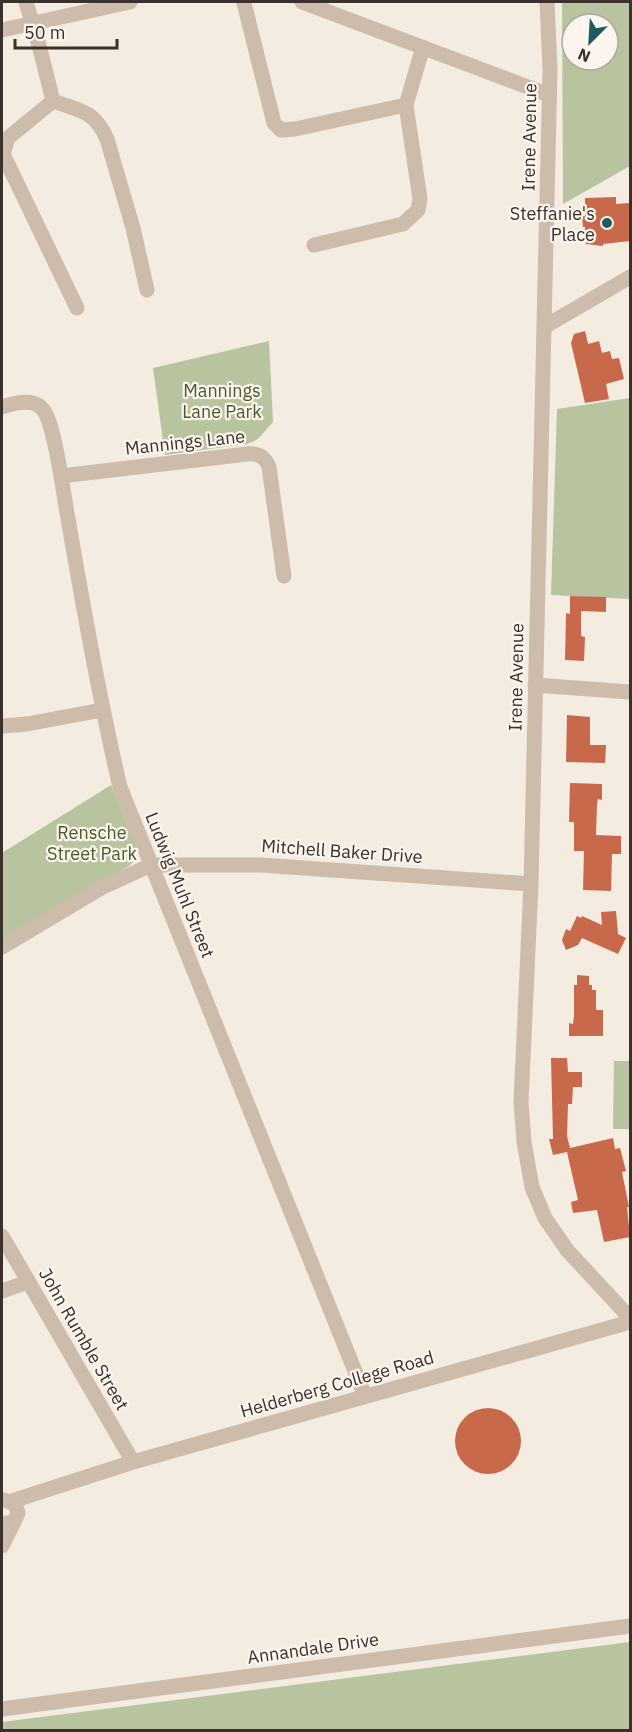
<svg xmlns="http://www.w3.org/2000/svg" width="632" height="1732" font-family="'IBM Plex Sans',sans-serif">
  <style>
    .green { fill: #b8c4a0; fill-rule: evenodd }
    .building { fill: #c8694b }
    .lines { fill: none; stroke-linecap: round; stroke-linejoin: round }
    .minor { stroke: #cdbbac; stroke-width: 15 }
    .poi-dot { fill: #1f5a5e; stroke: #fbf5ee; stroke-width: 2 }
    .labels { text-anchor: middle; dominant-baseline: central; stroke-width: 4.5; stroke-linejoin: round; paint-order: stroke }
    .street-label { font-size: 18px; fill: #3b302b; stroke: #fbf5ee }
    .poi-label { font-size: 18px; fill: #3b302b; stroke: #fbf5ee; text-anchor: end }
    .park-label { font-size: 18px; fill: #4a5a2e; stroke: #fbf5ee }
  </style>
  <rect width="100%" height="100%" fill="#f4ebe1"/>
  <!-- green -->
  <path class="green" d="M 562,2 L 630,2 L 630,166 L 563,204 ZM 572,24 L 608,24 L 608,60 L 572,60 Z
    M 269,341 L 273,422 L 258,439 L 247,444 L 165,455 L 153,368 Z
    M 630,398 L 630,599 L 551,595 L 557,409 Z
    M 111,785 L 137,848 L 135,860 L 129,866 L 2,941 L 2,853 Z
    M 614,1061 L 630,1061 L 630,1129 L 613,1129 Z
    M 630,1642 L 630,1730 L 2,1730 L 2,1722 Z"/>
  <!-- building -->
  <path class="building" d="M 616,197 L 616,204 L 630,203 L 630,241 L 603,244 L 603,246 L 586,244 L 585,227 L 583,227 L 582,216 L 585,216 L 585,198 Z
    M 585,331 L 588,344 L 599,341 L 602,353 L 610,351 L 612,359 L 619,358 L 624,379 L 606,384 L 609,399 L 585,403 L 571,343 L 574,334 Z
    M 570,596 L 606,597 L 606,612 L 581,611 L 581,636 L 585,637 L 584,661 L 565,660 L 566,613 L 570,614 Z
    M 567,715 L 590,717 L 590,745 L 606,745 L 605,763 L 566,762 Z
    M 570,783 L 602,784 L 602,800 L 598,799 L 597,804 L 596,835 L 621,836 L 621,854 L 612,854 L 611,891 L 583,890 L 584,851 L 574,851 L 574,822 L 569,822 Z
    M 616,911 L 618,934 L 626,938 L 618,954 L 582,938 L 578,945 L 566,950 L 562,940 L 566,929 L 570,931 L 577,916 L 581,918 L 582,916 L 602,925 L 601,912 Z
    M 577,975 L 589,976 L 589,985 L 592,985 L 592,990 L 596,990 L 596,1010 L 603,1010 L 603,1036 L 569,1036 L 569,1023 L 573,1024 L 574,1016 L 574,985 L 577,985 Z
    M 551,1058 L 567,1058 L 568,1072 L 582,1072 L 582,1087 L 573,1087 L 572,1104 L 568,1104 L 567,1136 L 570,1148 L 613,1138 L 615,1149 L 620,1148 L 626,1171 L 622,1172 L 629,1207 L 627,1207 L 630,1237 L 604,1242 L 597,1210 L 573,1213 L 571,1202 L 578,1200 L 567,1152 L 553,1155 L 549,1139 L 553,1139 Z
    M455 1441a33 33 0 1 1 66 0a33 33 0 1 1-66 0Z"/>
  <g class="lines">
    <!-- minor -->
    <path class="minor" d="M 26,2 L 40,49 L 53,101
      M 302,2 L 549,95
      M 547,2 L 550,69 L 531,884 L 521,1102 L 524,1142 L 532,1187 L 545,1218 L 567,1250 L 630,1318
      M 244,3 L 274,123 L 281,130 L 295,129 L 406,105
      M 2,30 L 130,2
      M 53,101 L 8,138 L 3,154 L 77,308
      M 53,101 C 80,111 94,110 107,139 L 133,228 L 147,290
      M 314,245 L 403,224 L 418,210 L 420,199 L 406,105 L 423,47
      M 544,327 L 630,277
      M 2,407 C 14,403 35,397 44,411 C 55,426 63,491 67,513 C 83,605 99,697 120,787 L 365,1396
      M 61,476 L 247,454 C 259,453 265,457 269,467 L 284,576
      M 535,685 L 630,692
      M 2,726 L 27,724 L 102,710
      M 2,947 L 101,888 L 151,865 L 261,865 L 531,884
      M 2,1236 L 133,1462
      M 2,1291 L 28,1282
      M 12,1501 L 133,1462 L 630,1322
      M 2,1524 L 14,1522 L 18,1513 L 15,1504 L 4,1500
      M 2,1546 L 14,1522
      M 2,1709 L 630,1626"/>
  </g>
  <!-- markers -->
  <circle class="poi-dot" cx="607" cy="223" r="6"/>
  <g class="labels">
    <!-- street labels -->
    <g class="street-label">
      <text transform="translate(529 137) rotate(-89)">Irene Avenue</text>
      <text transform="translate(185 442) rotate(-6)">Mannings Lane</text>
      <text transform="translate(516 677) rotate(-89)">Irene Avenue</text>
      <text transform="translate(342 851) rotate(4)">Mitchell Baker Drive</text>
      <text transform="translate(180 885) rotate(68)">Ludwig Muhl Street</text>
      <text transform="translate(84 1339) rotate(60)">John Rumble Street</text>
      <text transform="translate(337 1384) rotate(-16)">Helderberg College Road</text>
      <text transform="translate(313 1648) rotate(-8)">Annandale Drive</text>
    </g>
    <!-- poi labels -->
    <g class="poi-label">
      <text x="595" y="213">Steffanie's<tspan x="595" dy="21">Place</tspan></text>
    </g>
    <!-- park labels -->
    <g class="park-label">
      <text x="222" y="390">Mannings<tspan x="222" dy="21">Lane Park</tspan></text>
      <text x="92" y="832">Rensche<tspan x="92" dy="21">Street Park</tspan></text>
    </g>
  </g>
  <!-- border -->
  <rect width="632" height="1732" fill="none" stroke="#3b302b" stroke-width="6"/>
  <!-- north arrow -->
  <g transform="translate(590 42) rotate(204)"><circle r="28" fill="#fbf5ee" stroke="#aea6a0" stroke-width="1.5"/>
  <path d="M0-4.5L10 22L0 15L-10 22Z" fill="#1f5a5e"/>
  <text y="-9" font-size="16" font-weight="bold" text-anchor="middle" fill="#3b302b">N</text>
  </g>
  <!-- scale -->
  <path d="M15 39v9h102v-9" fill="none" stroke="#3b302b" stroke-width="3"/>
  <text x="24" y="39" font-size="18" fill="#3b302b" stroke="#fbf5ee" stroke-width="4.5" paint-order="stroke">50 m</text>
</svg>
